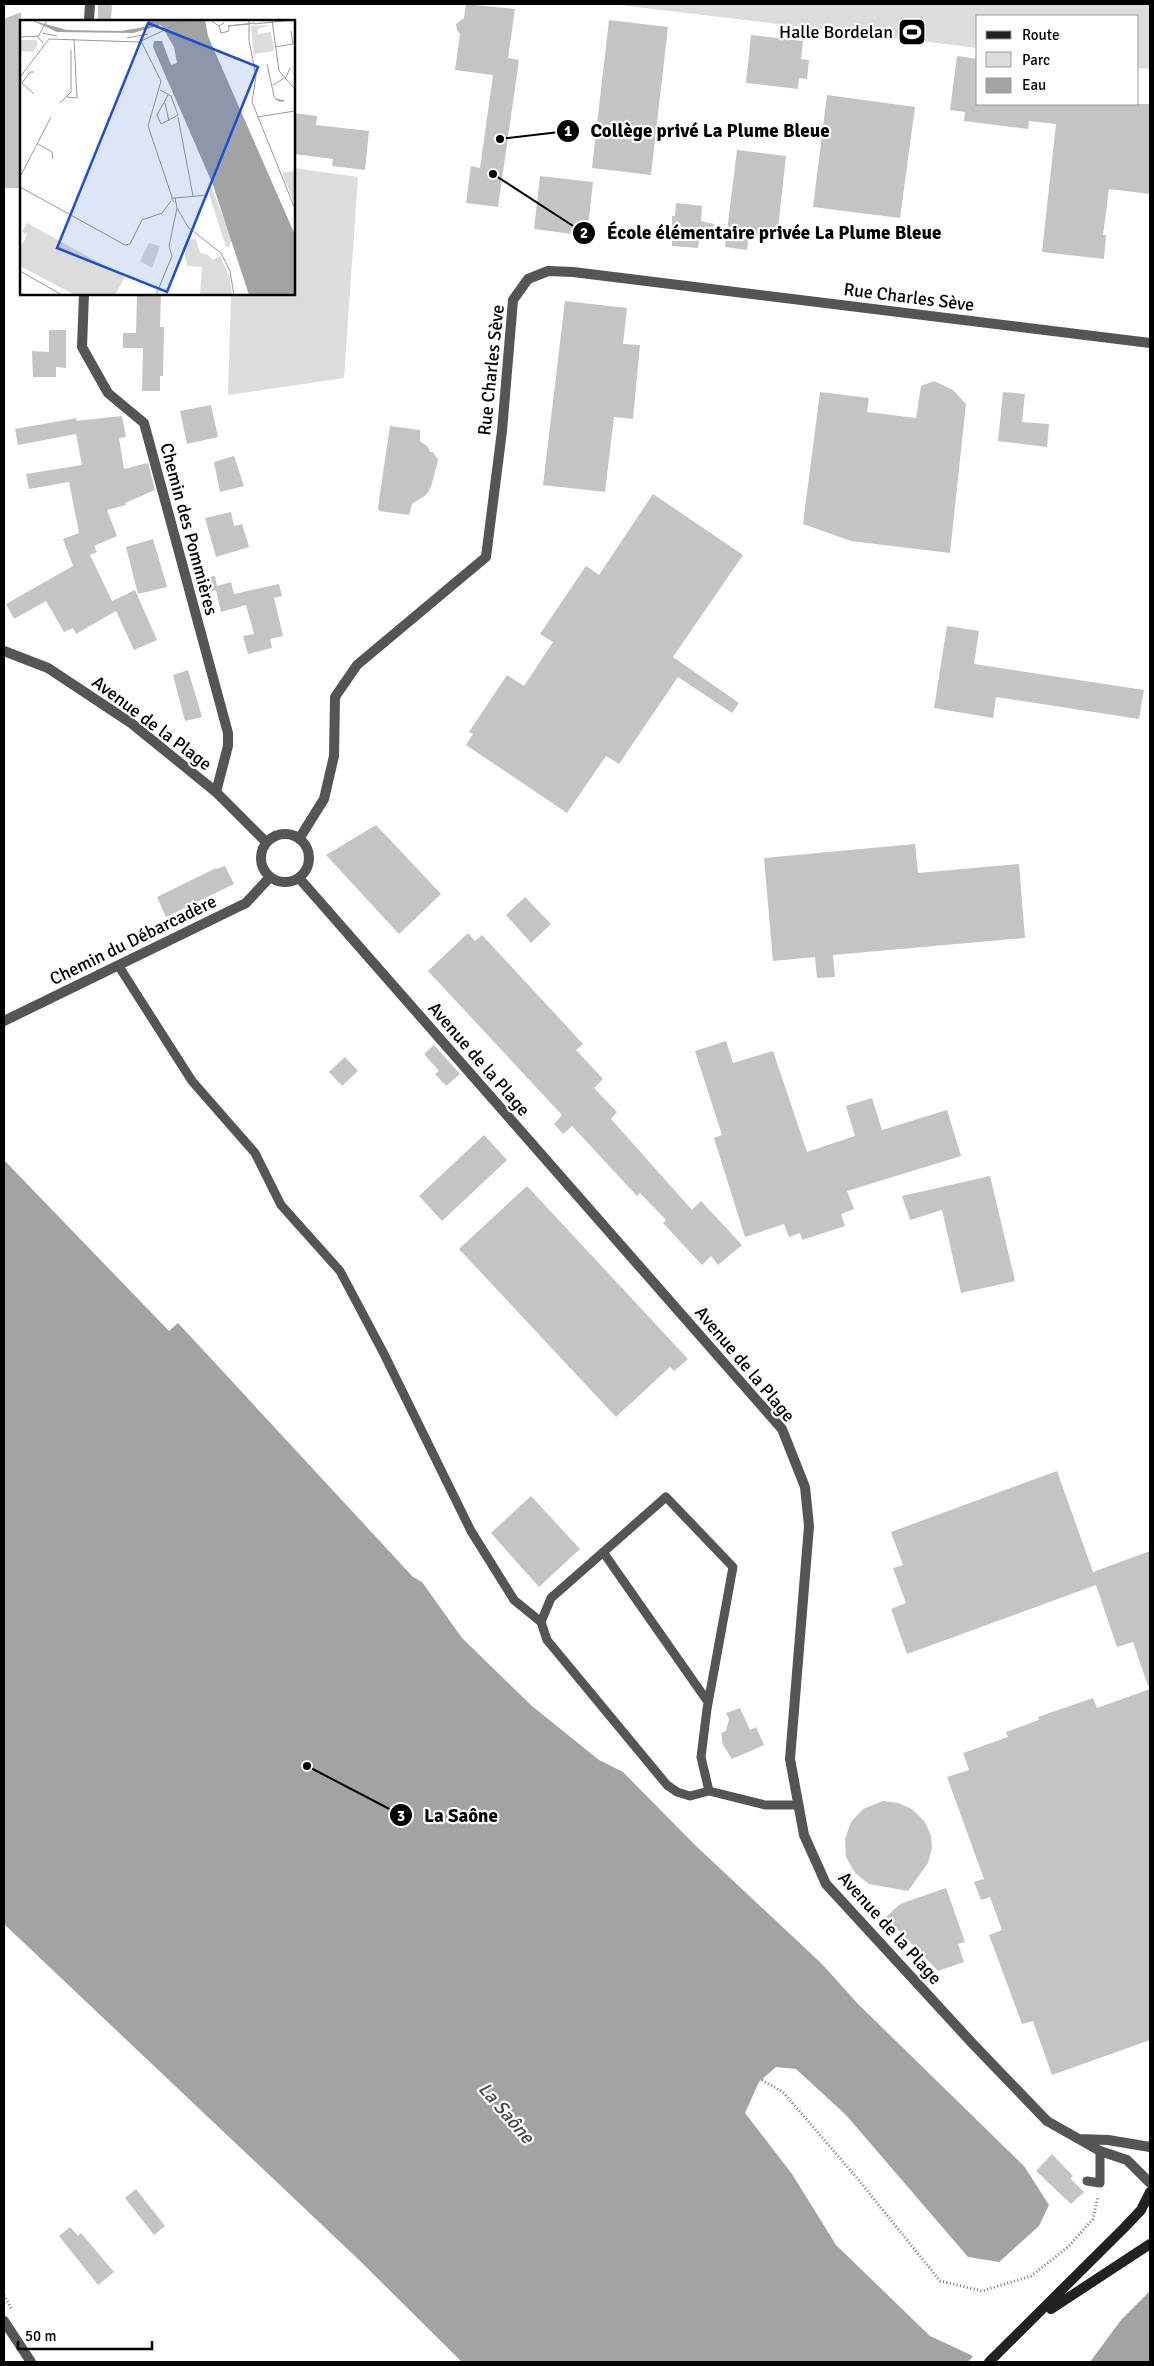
<svg xmlns="http://www.w3.org/2000/svg" width="1154" height="2366" font-family="Signika,sans-serif">
  <style>
    .green { fill: #dcdcdc }
    .water { fill: #a3a3a3 }
    .building { fill: #c4c4c4 }
    .lines { fill: none; stroke-linecap: round; stroke-linejoin: round }
    .path { stroke: #777; stroke-width: 3; stroke-dasharray: 1 2.5; stroke-linecap: butt }
    .service { stroke: #555; stroke-width: 9 }
    .minor { stroke: #555; stroke-width: 10 }
    .tertiary { stroke: #555; stroke-width: 10 }
    .secondary { stroke: #222; stroke-width: 10 }
    .labels { text-anchor: middle; dominant-baseline: central; stroke-width: 4.5; stroke-linejoin: round; paint-order: stroke }
    .poi-label { font-size: 18px; fill: #000; stroke: #fff; text-anchor: end }
    .street-label { font-size: 18px; fill: #000; stroke: #fff }
    .water-label { font-size: 19px; font-style: italic; fill: #444; stroke: #fff }
    .inset-road { fill: none; stroke: #999; stroke-width: 1 }
    .view { fill: #1d4ed8; fill-opacity: 0.15; stroke: #1d4ed8; stroke-width: 2.5 }
    .inset-edge { fill: none; stroke: #000; stroke-width: 2.5 }
    .leader { fill: none; stroke: #000; stroke-width: 2 }
    .callout-dot { fill: #000; stroke: #fff; stroke-width: 2 }
    .mark-label { font-size: 15px; text-anchor: middle; font-weight: bold; fill: #fff }
    .callout-label { font-size: 19px; text-anchor: middle; font-weight: bold; fill: #000; stroke: #fff; stroke-width: 4.5; stroke-linejoin: round; paint-order: stroke }
  </style>
  <rect width="100%" height="100%" fill="#fff"/>
  <!-- green -->
  <path class="green" d="M 611,4 L 1150,4 L 1150,69 L 1138,68 L 1138,16 L 978,16 L 978,48 Z
    M 294,168 L 358,177 L 344,378 L 228,395 L 231,294 L 294,294 Z"/>
  <!-- water -->
  <path class="water" d="M 4,1160 L 169,1331 L 178,1323 L 413,1577 L 422,1582 L 462,1638 L 532,1706 L 599,1760 L 623,1772 L 695,1845 L 822,1964 L 857,2003 L 1024,2166 L 1049,2205 L 1039,2226 L 999,2262 L 968,2257 L 846,2115 L 796,2069 L 776,2067 L 759,2082 L 745,2113 L 792,2174 L 836,2245 L 930,2336 L 973,2356 L 968,2362 L 462,2362 L 359,2260 L 4,1924 Z
    M 1150,2291 L 1150,2362 L 1090,2362 L 1121,2320 Z"/>
  <!-- building -->
  <path class="building" d="M 98,4 L 112,4 L 111,21 L 98,21 Z
    M 466,4 L 515,9 L 508,58 L 519,60 L 498,207 L 466,203 L 471,166 L 480,168 L 493,75 L 455,70 L 460,34 L 457,30 L 456,24 L 464,18 Z
    M 21,12 L 21,188 L 4,188 L 4,19 Z
    M 609,20 L 668,27 L 651,175 L 592,168 Z
    M 751,35 L 803,41 L 801,59 L 809,60 L 807,79 L 799,78 L 798,89 L 746,83 Z
    M 957,56 L 978,59 L 978,104 L 1150,104 L 1150,194 L 1109,189 L 1103,235 L 1106,235 L 1104,259 L 1042,252 L 1056,124 L 1029,121 L 1028,129 L 964,121 L 965,112 L 950,110 Z
    M 827,95 L 915,107 L 900,218 L 813,207 Z
    M 294,113 L 317,116 L 316,125 L 369,131 L 365,170 L 332,166 L 333,159 L 294,154 Z
    M 737,150 L 786,156 L 777,237 L 749,234 L 747,250 L 725,247 Z
    M 540,176 L 593,182 L 587,236 L 534,229 Z
    M 676,203 L 702,206 L 701,221 L 714,224 L 712,235 L 700,234 L 698,248 L 672,246 L 672,216 L 675,216 Z
    M 137,294 L 161,294 L 160,327 L 164,327 L 163,376 L 160,376 L 160,391 L 142,391 L 143,348 L 123,348 L 123,333 L 136,333 Z
    M 565,301 L 627,308 L 623,344 L 640,345 L 633,419 L 614,417 L 605,492 L 543,485 Z
    M 49,330 L 66,330 L 66,368 L 56,367 L 56,377 L 33,377 L 32,351 L 49,352 Z
    M 934,381 L 953,390 L 966,404 L 950,553 L 851,541 L 803,524 L 820,392 L 869,398 L 867,412 L 916,418 L 921,386 Z
    M 1003,392 L 1025,394 L 1022,422 L 1049,424 L 1047,447 L 998,441 Z
    M 211,405 L 218,437 L 187,444 L 180,411 Z
    M 122,416 L 126,437 L 119,438 L 124,469 L 148,463 L 155,490 L 125,503 L 126,505 L 107,510 L 117,536 L 94,546 L 97,552 L 90,555 L 112,601 L 135,590 L 157,640 L 134,650 L 116,611 L 76,634 L 73,628 L 64,632 L 46,601 L 14,619 L 6,604 L 73,566 L 63,539 L 79,533 L 69,482 L 29,489 L 26,474 L 82,465 L 76,434 L 18,445 L 15,429 L 77,418 L 76,421 Z
    M 390,426 L 420,430 L 420,441 L 428,447 L 430,452 L 433,452 L 438,460 L 431,487 L 426,495 L 412,504 L 409,515 L 379,511 L 378,507 Z
    M 234,456 L 244,486 L 220,492 L 214,462 Z
    M 653,494 L 743,555 L 673,657 L 739,703 L 732,713 L 678,677 L 619,764 L 606,756 L 567,813 L 466,745 L 473,734 L 469,732 L 507,675 L 524,686 L 553,642 L 540,634 L 586,566 L 599,575 Z
    M 231,512 L 234,526 L 242,524 L 249,547 L 216,557 L 205,518 Z
    M 153,539 L 167,587 L 138,594 L 126,547 Z
    M 215,576 L 217,586 L 231,582 L 234,594 L 279,584 L 282,596 L 274,598 L 283,636 L 270,639 L 272,648 L 248,654 L 243,636 L 254,634 L 246,605 L 221,612 L 216,590 L 198,595 L 194,580 Z
    M 947,626 L 979,631 L 974,664 L 1144,690 L 1139,719 L 996,697 L 993,718 L 934,708 Z
    M 188,670 L 202,717 L 185,721 L 173,675 Z
    M 376,825 L 441,894 L 399,934 L 326,855 Z
    M 915,844 L 918,873 L 1019,864 L 1025,938 L 833,955 L 835,977 L 817,978 L 815,957 L 773,961 L 764,858 Z
    M 225,866 L 234,884 L 166,917 L 157,897 L 216,868 L 217,869 Z
    M 525,897 L 551,924 L 531,943 L 506,915 Z
    M 468,933 L 475,941 L 482,935 L 583,1044 L 576,1050 L 603,1079 L 594,1088 L 617,1112 L 611,1119 L 692,1210 L 701,1201 L 742,1245 L 718,1265 L 711,1256 L 702,1265 L 663,1223 L 666,1220 L 640,1193 L 637,1196 L 572,1126 L 563,1134 L 554,1124 L 562,1115 L 428,971 Z
    M 726,1041 L 733,1063 L 773,1051 L 807,1152 L 855,1136 L 846,1106 L 872,1098 L 882,1130 L 947,1110 L 961,1156 L 847,1191 L 854,1209 L 841,1214 L 845,1226 L 802,1240 L 800,1233 L 789,1237 L 784,1224 L 745,1237 L 714,1138 L 722,1135 L 695,1051 Z
    M 434,1045 L 460,1074 L 446,1086 L 435,1074 L 439,1071 L 424,1054 Z
    M 345,1057 L 358,1071 L 342,1086 L 329,1072 Z
    M 484,1135 L 507,1160 L 442,1221 L 419,1196 Z
    M 990,1176 L 1015,1281 L 961,1293 L 942,1210 L 910,1220 L 902,1196 Z
    M 527,1186 L 688,1359 L 674,1371 L 670,1367 L 616,1417 L 459,1249 Z
    M 1057,1471 L 1093,1572 L 1150,1551 L 1150,1686 L 1148,1686 L 1133,1642 L 1117,1647 L 1096,1585 L 907,1654 L 891,1609 L 906,1603 L 893,1568 L 903,1565 L 891,1532 Z
    M 531,1496 L 580,1549 L 539,1587 L 491,1533 Z
    M 1150,1689 L 1150,2040 L 1052,2075 L 1033,2021 L 1022,2024 L 989,1935 L 1002,1930 L 990,1897 L 981,1900 L 974,1882 L 984,1879 L 947,1777 L 969,1770 L 963,1753 L 1008,1737 L 1006,1732 L 1039,1720 L 1038,1717 L 1093,1698 L 1097,1708 Z
    M 740,1708 L 750,1730 L 756,1727 L 764,1745 L 732,1759 L 723,1745 L 721,1733 L 726,1731 L 729,1719 L 726,1713 Z
    M 883,1801 L 898,1803 L 912,1809 L 925,1822 L 931,1836 L 932,1848 L 928,1863 L 908,1891 L 869,1884 L 855,1873 L 846,1857 L 845,1839 L 851,1822 L 863,1809 Z
    M 946,1888 L 965,1942 L 958,1944 L 964,1962 L 938,1971 L 886,1917 L 900,1904 Z
    M 1052,2154 L 1073,2176 L 1070,2178 L 1084,2192 L 1071,2204 L 1036,2171 Z
    M 136,2189 L 165,2226 L 154,2235 L 125,2198 Z
    M 70,2227 L 78,2236 L 81,2233 L 114,2272 L 98,2285 L 59,2236 Z"/>
  <g class="lines">
    <!-- path -->
    <path class="path" d="M 762,2080 L 783,2092 L 857,2178 L 940,2281 L 982,2291 L 1031,2276 L 1068,2247 L 1093,2219 L 1098,2196
      M 4,2295 L 12,2310"/>
    <!-- service -->
    <path class="service" d="M 118,965 L 192,1081 L 255,1153 L 281,1205 L 340,1271 L 383,1352 L 471,1531 L 514,1600 L 541,1622
      M 603,1552 L 708,1702
      M 709,1791 L 701,1757 L 707,1709 L 733,1567 L 666,1497 L 551,1598 L 541,1622 L 547,1640 L 667,1785 L 677,1792 L 690,1796 L 709,1791 L 765,1805 L 798,1805
      M 1087,2181 L 1100,2183 L 1100,2151"/>
    <!-- minor -->
    <path class="minor" d="M 89,21 L 90,4
      M 84,294 L 82,347 L 108,393 L 144,423 L 228,733 L 228,746 L 216,792
      M 4,651 L 48,668 L 131,723 L 216,792 L 266,842
      M261 858a24 24 0 1 1 48 0a24 24 0 1 1-48 0Z
      M 299,839 L 324,799 L 334,756 L 335,697 L 357,665 L 486,557 L 502,431 L 513,300 L 528,279 L 548,271 L 573,272 L 1150,343
      M 299,878 L 782,1429 L 805,1487 L 809,1526 L 790,1759 L 804,1835 L 826,1884 L 972,2043 L 1047,2121 L 1100,2151 L 1127,2160 L 1150,2183
      M 4,1021 L 246,903 L 270,877
      M 1079,2139 L 1108,2140 L 1150,2147"/>
    <!-- tertiary -->
    <path class="tertiary" d="M 4,2321 L 31,2362"/>
    <!-- secondary -->
    <path class="secondary" d="M 1051,2309 L 1150,2244
      M 989,2362 L 1124,2228 L 1141,2210 L 1150,2192"/>
  </g>
  <!-- icons -->
  <defs>
    <symbol id="stadium-square" viewBox="-11 -11 22 22"><rect x="-9" y="-9" width="18" height="18" rx="4" fill="#000" stroke="#fff"/><path d="M0-5a6.5 5 0 1 0 0 10a6.5 5 0 1 0 0-10ZM-3.5-1.8h7v3.6h-7Z" fill="#fff"/></symbol>
  </defs>
  <g fill-rule="evenodd">
    <use href="#stadium-square" x="896" y="16" width="32" height="32"/>
  </g>
  <g class="labels">
    <!-- poi labels -->
    <g class="poi-label">
      <text x="893" y="32">Halle Bordelan</text>
    </g>
    <!-- street labels -->
    <g class="street-label">
      <text transform="translate(909 297) rotate(7)">Rue Charles Sève</text>
      <text transform="translate(491 370) rotate(-84)">Rue Charles Sève</text>
      <text transform="translate(189 529) rotate(75)">Chemin des Pommières</text>
      <text transform="translate(152 723) rotate(37)">Avenue de la Plage</text>
      <text transform="translate(133 940) rotate(-26)">Chemin du Débarcadère</text>
      <text transform="translate(479 1059) rotate(49)">Avenue de la Plage</text>
      <text transform="translate(745 1364) rotate(50)">Avenue de la Plage</text>
      <text transform="translate(890 1928) rotate(48)">Avenue de la Plage</text>
    </g>
    <!-- water labels -->
    <g class="water-label">
      <text transform="translate(506 2113) rotate(49)">La Saône</text>
    </g>
  </g>
  <!-- overview -->
  <g transform="translate(20 20)">
    <rect width="275" height="275" fill="#fff"/>
    <path d="M 250,5 L 238,9 L 238,14 L 251,12 L 254,31 L 235,34 L 234,39 L 231,6 ZM 0,20 L 16,20 L 18,24 L 13,32 L 1,31 ZM 275,151 L 275,184 L 262,153 ZM 191,166 L 212,220 L 209,227 L 206,227 L 189,174 ZM 7,203 L 105,257 L 95,275 L 55,275 L 0,246 L 0,228 L 7,215 L 2,212 ZM 176,219 L 180,233 L 187,234 L 193,240 L 200,236 L 210,258 L 212,275 L 180,275 L 182,247 L 167,246 L 165,234 L 167,220 ZM 129,223 L 140,226 L 132,248 L 120,241 Z" fill="#dcdcdc"/>
    <path d="M 11,0 L 47,10 L 100,11 L 119,8 L 127,6 L 129,0 L 185,0 L 188,16 L 275,215 L 275,275 L 229,275 L 193,165 L 133,27 L 134,21 L 142,21 L 151,45 L 157,43 L 154,27 L 141,5 L 113,13 L 37,12 Z" fill="#a3a3a3"/>
    <path class="inset-road" d="M 190,0 L 199,6 L 204,3M 229,0 L 229,20 L 236,56 L 232,82 L 275,189M 252,0 L 259,51 L 275,69M 229,4 L 208,6 L 235,3M 234,4 L 273,0M 199,6 L 201,13 L 209,11 L 209,7M 22,13 L 37,16M 0,17 L 18,16M 107,18 L 128,14M 121,21 L 141,61 L 128,106 L 152,177M 23,23 L 18,17 L 27,0M 255,27 L 273,24 L 271,11M 247,44 L 254,76 L 256,79 L 259,81 L 264,81 L 256,79M 14,52 L 10,52 L 2,63 L 14,74M 0,57 L 29,19 L 119,22 L 166,0M 253,65 L 266,57 L 270,48M 140,70 L 151,76 L 158,95 L 141,104 L 137,95 L 148,75M 47,77 L 57,78 L 54,19M 40,83 L 51,72 L 51,30M 145,83 L 149,101M 158,97 L 173,176M 237,97 L 275,91M 18,124 L 32,132 L 33,139M 0,157 L 31,97M 0,167 L 105,225 L 110,224 L 122,200 L 142,193 L 151,181M 155,178 L 188,175M 154,182 L 151,178 L 155,178 L 157,188 L 168,207 L 201,233 L 210,251 L 214,275M 0,251 L 42,275M 136,275 L 152,236 L 149,226 L 157,188"/>
    <path class="view" d="M 128,3 L 238,47 L 147,272 L 37,228 Z"/>
    <rect width="275" height="275" class="inset-edge"/>
  </g>
  <!-- callouts -->
  <path class="leader" d="M500 139L568 131M493 174L584 233M307 1766L401 1815"/>
  <g class="callout-dot">
    <circle cx="500" cy="139" r="5"/>
    <circle cx="493" cy="174" r="5"/>
    <circle cx="307" cy="1766" r="5"/>
    <circle cx="568" cy="131" r="12"/>
    <circle cx="584" cy="233" r="12"/>
    <circle cx="401" cy="1815" r="12"/>
  </g>
  <g class="mark-label">
    <text x="568" y="136">1</text>
    <text x="584" y="238">2</text>
    <text x="401" y="1821">3</text>
  </g>
  <g class="callout-label">
    <text x="710" y="137">Collège privé La Plume Bleue</text>
    <text x="774" y="239">École élémentaire privée La Plume Bleue</text>
    <text x="461" y="1822">La Saône</text>
  </g>
  <!-- border -->
  <rect width="1154" height="2366" fill="none" stroke="#000000" stroke-width="10"/>
  <!-- legend -->
  <rect x="976" y="15" width="162" height="90" fill="#ffffff" stroke="#999999"/>
  <rect x="986" y="31" width="25" height="8" fill="#222222" stroke="#999999"/>
  <text x="1022" y="40" font-size="15" fill="#000000">Route</text>
  <rect x="986" y="52" width="25" height="15" fill="#dcdcdc" stroke="#999999"/>
  <text x="1022" y="65" font-size="15" fill="#000000">Parc</text>
  <rect x="986" y="78" width="25" height="15" fill="#a3a3a3" stroke="#999999"/>
  <text x="1022" y="90" font-size="15" fill="#000000">Eau</text>
  <!-- scale -->
  <path d="M18 2341v8h134v-8" fill="none" stroke="#000000" stroke-width="2.5"/>
  <text x="25" y="2341" font-size="15" fill="#000000" stroke="#ffffff" stroke-width="4" paint-order="stroke">50 m</text>
</svg>
